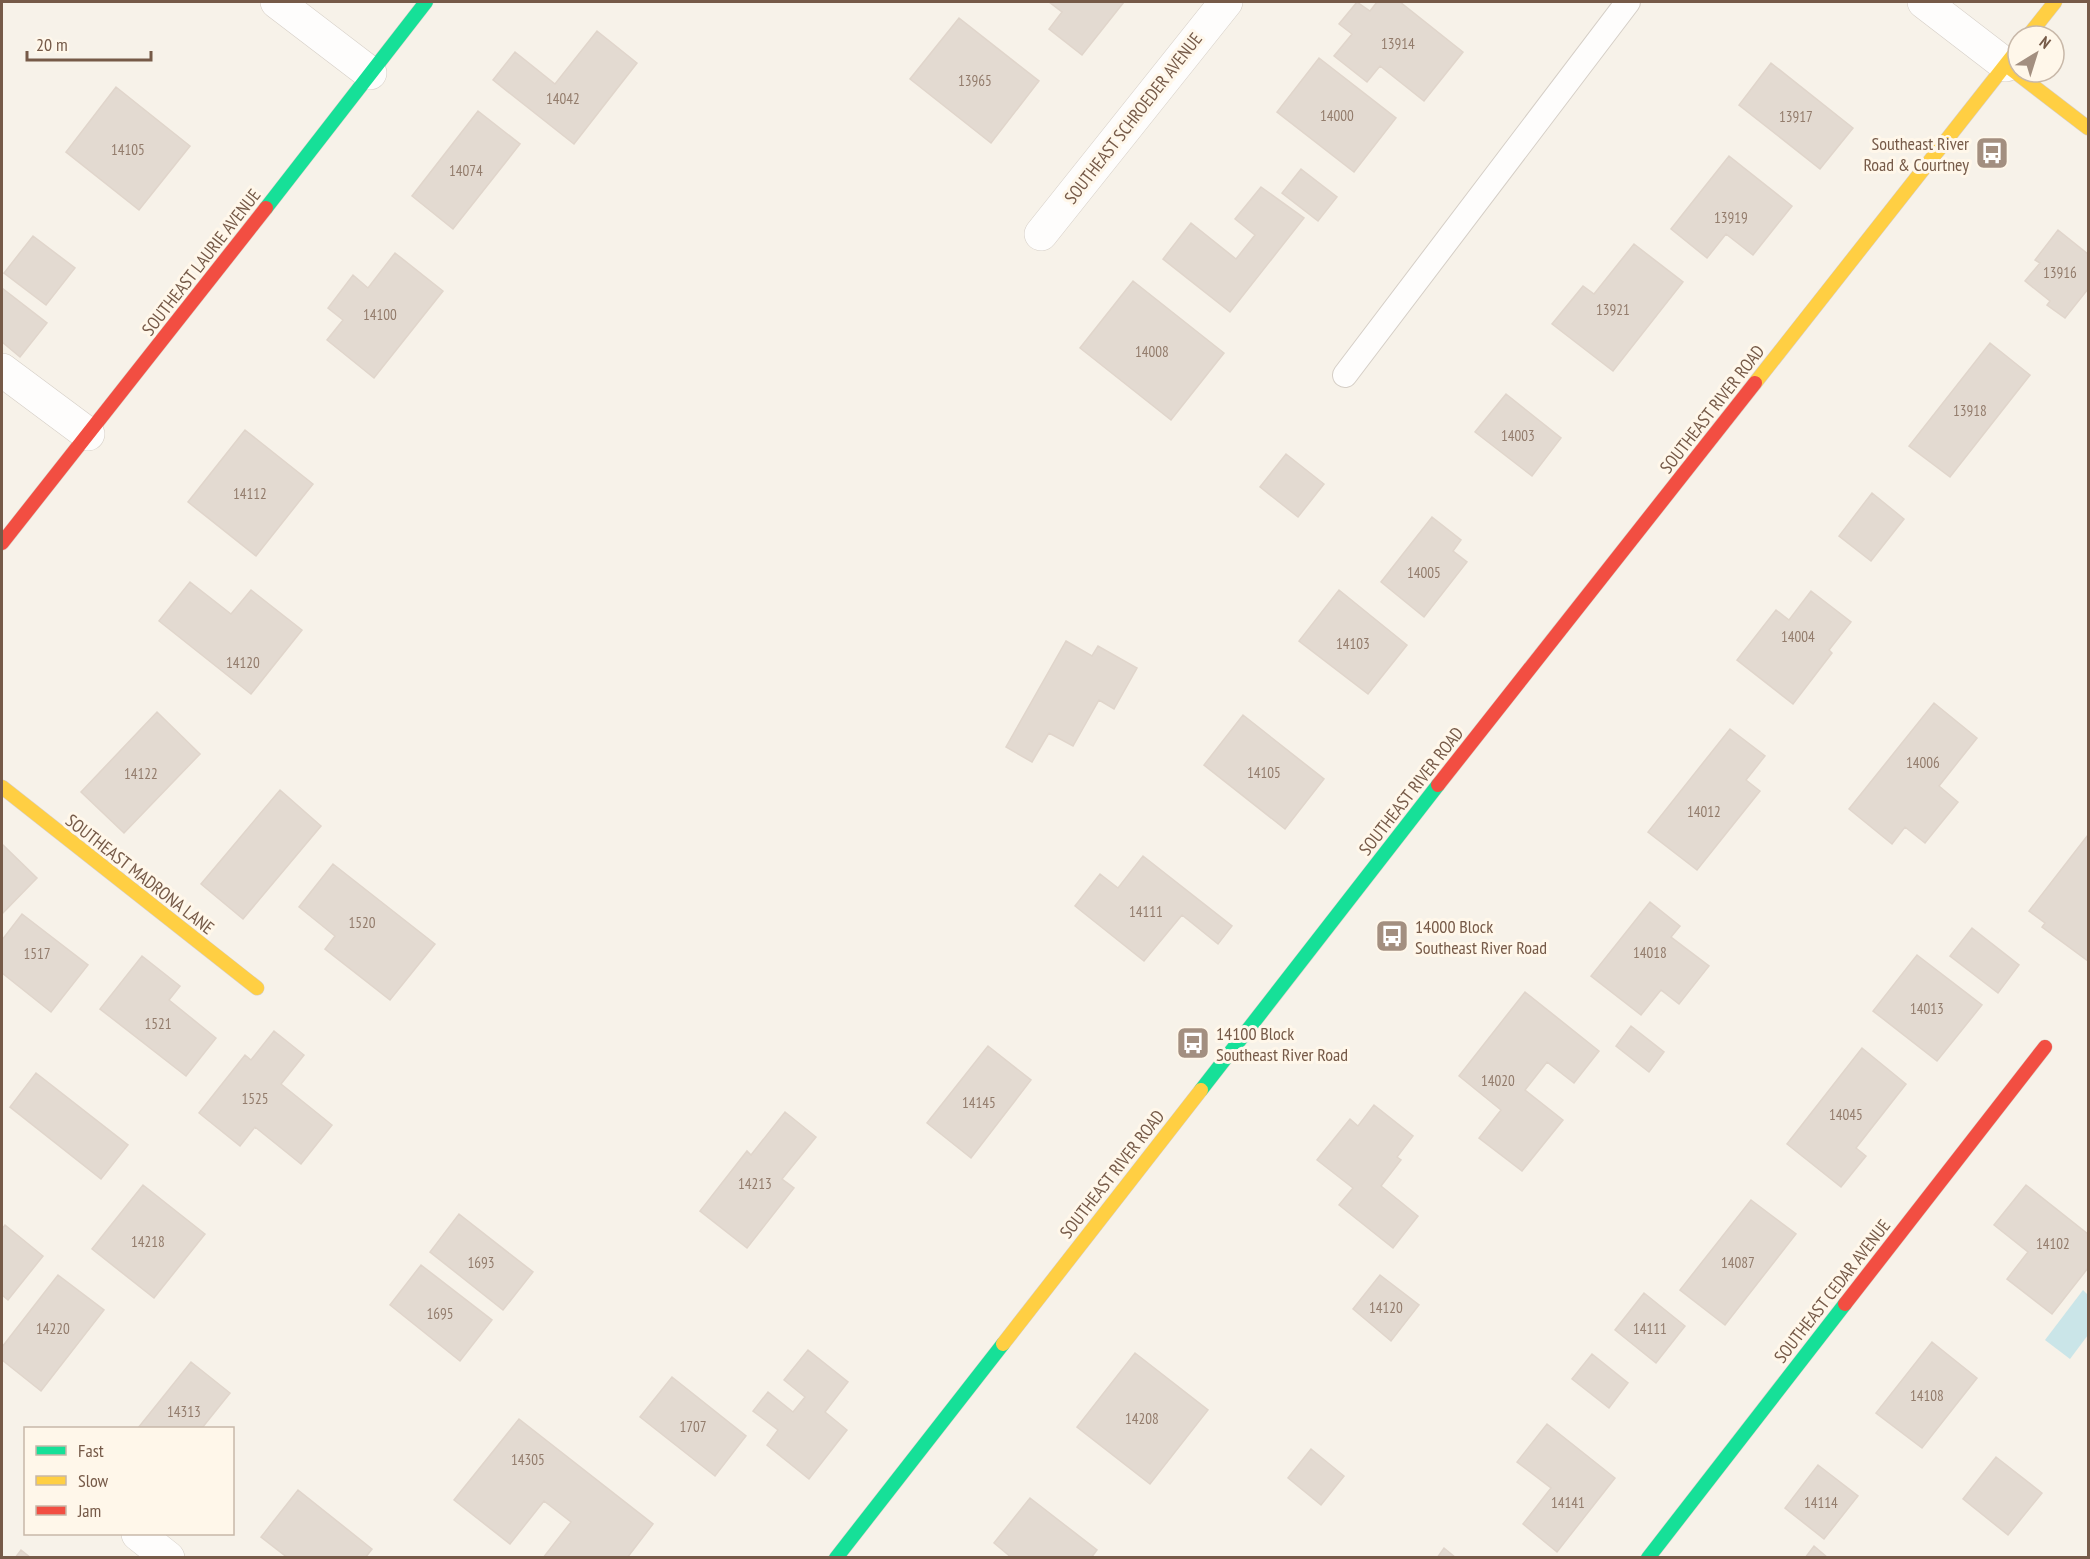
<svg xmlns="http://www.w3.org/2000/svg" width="2090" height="1559" font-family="'PT Sans Narrow',sans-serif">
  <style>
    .water { fill: #cae5e8 }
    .building { fill: #e3dad1; stroke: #e0d5cb; stroke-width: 1.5 }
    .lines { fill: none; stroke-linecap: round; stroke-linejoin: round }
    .lane-casing { stroke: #d5cec6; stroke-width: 26 }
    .street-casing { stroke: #d5cec6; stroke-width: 34 }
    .fast-casing { stroke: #d6cec6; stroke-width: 15 }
    .slow-casing { stroke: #d6cec6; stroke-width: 15 }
    .jam-casing { stroke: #d6cec6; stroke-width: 15 }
    .lane { stroke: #fefdfc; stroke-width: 24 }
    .street { stroke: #fefdfc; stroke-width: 33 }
    .fast { stroke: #16e098; stroke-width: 14 }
    .slow { stroke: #ffcf43; stroke-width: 14 }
    .jam { stroke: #f24e42; stroke-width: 14 }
    .labels { text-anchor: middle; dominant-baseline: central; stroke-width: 6; stroke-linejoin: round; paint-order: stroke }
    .number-label { font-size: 15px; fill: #937c6c }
    .street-label { font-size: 18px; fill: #765a48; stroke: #fff7ea }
    .poi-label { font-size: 18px; fill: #765a48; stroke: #fff7ea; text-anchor: start }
  </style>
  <rect width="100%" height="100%" fill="#f7f2e9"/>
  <!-- water -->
  <path class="water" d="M 2083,1290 L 2088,1295 L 2088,1335 L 2070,1359 L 2045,1340 Z"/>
  <!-- building -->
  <path class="building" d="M 1049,2 L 1124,2 L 1082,55 L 1049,29 L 1062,12 Z
    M 1357,2 L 1370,11 L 1377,2 L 1400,2 L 1463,52 L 1424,101 L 1380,66 L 1367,82 L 1334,56 L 1352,34 L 1339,24 Z
    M 959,18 L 1039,81 L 991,143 L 910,79 Z
    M 597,31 L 637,63 L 574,144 L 493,80 L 515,52 L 555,84 Z
    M 1319,58 L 1396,118 L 1354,172 L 1277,112 Z
    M 1771,63 L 1853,128 L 1820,169 L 1739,105 Z
    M 116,87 L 190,146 L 139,210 L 66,152 Z
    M 478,111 L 520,144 L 453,229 L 412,196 Z
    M 1729,156 L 1792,206 L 1753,255 L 1726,234 L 1707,258 L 1671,229 Z
    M 1301,169 L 1337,197 L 1318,221 L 1282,193 Z
    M 1261,187 L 1304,218 L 1230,312 L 1163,259 L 1191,223 L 1236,259 L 1255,235 L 1235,219 Z
    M 2058,230 L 2088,254 L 2088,289 L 2065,318 L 2047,305 L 2050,301 L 2025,281 L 2040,263 L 2035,260 Z
    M 33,236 L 75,268 L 46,305 L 4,273 Z
    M 1634,244 L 1683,282 L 1613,371 L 1552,324 L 1583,286 L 1594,294 Z
    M 395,253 L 443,291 L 374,378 L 327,340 L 343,320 L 328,308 L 353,275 L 368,288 Z
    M 1133,281 L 1224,353 L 1171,420 L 1080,348 Z
    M 2,288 L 47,323 L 20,357 L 2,342 Z
    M 1990,343 L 2030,375 L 1950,477 L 1909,446 Z
    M 1506,394 L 1561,438 L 1532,476 L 1475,432 Z
    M 245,430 L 313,484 L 256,556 L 188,502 Z
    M 1286,454 L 1324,484 L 1298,517 L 1260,487 Z
    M 1872,493 L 1904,519 L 1871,561 L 1839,536 Z
    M 1432,517 L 1461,540 L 1453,551 L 1467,562 L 1424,617 L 1381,582 Z
    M 190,582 L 231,614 L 251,590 L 302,630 L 251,694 L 159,621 Z
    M 1339,590 L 1407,645 L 1368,694 L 1299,641 Z
    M 1811,591 L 1851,622 L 1829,650 L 1832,653 L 1793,704 L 1737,660 L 1776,610 L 1789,620 Z
    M 1066,641 L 1092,656 L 1098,646 L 1137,668 L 1114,709 L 1099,700 L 1073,746 L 1049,733 L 1032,762 L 1006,747 Z
    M 1934,703 L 1977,738 L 1939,786 L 1958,802 L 1925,843 L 1905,827 L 1892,844 L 1849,809 Z
    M 157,712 L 200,754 L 124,833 L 81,792 Z
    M 1243,715 L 1324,779 L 1285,829 L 1204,765 Z
    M 1730,729 L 1765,756 L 1746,780 L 1760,791 L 1697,870 L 1648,832 Z
    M 280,790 L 321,826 L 243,919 L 201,884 Z
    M 2088,835 L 2088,961 L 2042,927 L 2045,923 L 2029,911 Z
    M 2,844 L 37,878 L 2,914 Z
    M 1143,856 L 1232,926 L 1218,944 L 1182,915 L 1144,961 L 1075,906 L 1100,874 L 1118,888 Z
    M 333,864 L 435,944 L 390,1000 L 325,949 L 335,936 L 299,907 Z
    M 1650,902 L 1680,926 L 1671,937 L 1709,966 L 1679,1004 L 1661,990 L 1641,1015 L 1591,976 Z
    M 22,914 L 88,965 L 51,1012 L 2,973 L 2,940 Z
    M 1972,928 L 2019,965 L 1998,993 L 1950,956 Z
    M 1917,955 L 1982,1005 L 1937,1061 L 1873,1011 Z
    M 142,956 L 180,986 L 169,1000 L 216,1038 L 186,1076 L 100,1009 Z
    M 1525,992 L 1599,1051 L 1574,1083 L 1547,1062 L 1525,1090 L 1563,1120 L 1522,1171 L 1479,1138 L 1501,1110 L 1459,1076 Z
    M 1631,1026 L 1664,1052 L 1649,1072 L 1616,1046 Z
    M 274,1031 L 304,1055 L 281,1084 L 332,1125 L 301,1164 L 255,1127 L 240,1146 L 199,1113 L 245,1055 L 251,1060 Z
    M 988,1046 L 1031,1080 L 971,1158 L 927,1123 Z
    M 1862,1048 L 1906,1084 L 1856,1148 L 1866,1156 L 1841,1187 L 1787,1144 Z
    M 36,1073 L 128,1145 L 101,1179 L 10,1107 Z
    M 1374,1105 L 1413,1136 L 1397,1157 L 1401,1160 L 1381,1186 L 1418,1216 L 1393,1248 L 1339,1205 L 1353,1188 L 1317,1160 L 1350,1119 L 1358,1126 Z
    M 785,1112 L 816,1137 L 782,1179 L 794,1188 L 747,1248 L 700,1211 L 747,1151 L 751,1155 Z
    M 143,1185 L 205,1234 L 154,1298 L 92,1249 Z
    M 2026,1185 L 2088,1234 L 2088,1268 L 2052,1314 L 2007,1279 L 2028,1252 L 1994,1225 Z
    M 1751,1200 L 1796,1234 L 1725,1325 L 1680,1290 Z
    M 459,1214 L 533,1272 L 503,1310 L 430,1252 Z
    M 5,1225 L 43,1256 L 8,1300 L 2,1295 L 2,1229 Z
    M 421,1265 L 492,1320 L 460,1361 L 390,1305 Z
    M 58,1275 L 104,1310 L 41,1391 L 2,1360 L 2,1347 Z
    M 1380,1275 L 1419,1305 L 1391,1341 L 1353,1309 Z
    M 1644,1293 L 1685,1326 L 1656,1363 L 1615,1330 Z
    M 1932,1342 L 1977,1378 L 1922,1448 L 1876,1413 Z
    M 808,1350 L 848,1382 L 825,1412 L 847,1430 L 809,1479 L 767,1445 L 778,1430 L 753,1411 L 768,1392 L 793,1412 L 805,1397 L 784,1380 Z
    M 1135,1353 L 1208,1410 L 1150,1484 L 1077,1427 Z
    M 1592,1354 L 1628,1383 L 1609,1408 L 1572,1379 Z
    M 191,1362 L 230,1393 L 202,1428 L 138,1428 Z
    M 672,1377 L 746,1436 L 715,1476 L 640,1417 Z
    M 519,1419 L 653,1524 L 627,1558 L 543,1558 L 571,1522 L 544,1501 L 510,1544 L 454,1500 Z
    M 1547,1424 L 1615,1478 L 1557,1552 L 1523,1524 L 1551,1488 L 1517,1462 Z
    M 1311,1449 L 1344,1476 L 1321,1505 L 1288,1478 Z
    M 1996,1457 L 2042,1493 L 2008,1535 L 1963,1499 Z
    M 1818,1465 L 1858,1496 L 1824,1539 L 1785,1508 Z
    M 298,1490 L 372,1549 L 365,1558 L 288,1558 L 261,1537 Z
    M 1030,1498 L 1097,1550 L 1091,1558 L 1012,1558 L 994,1543 Z
    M 1814,1546 L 1828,1558 L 1805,1558 Z
    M 1444,1548 L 1456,1558 L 1437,1558 Z
    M 21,1550 L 31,1558 L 15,1558 Z"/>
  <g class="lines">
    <defs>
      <path id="lane" d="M 1345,375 L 1628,2"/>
      <path id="street" d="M 277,2 L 370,73
        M 1924,2 L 2006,65
        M 1041,234 L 1226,2
        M 2,370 L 88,434
        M 138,1534 L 168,1558"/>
      <path id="fast" d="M 266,208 L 426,2
        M 1201,1090 L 1438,785
        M 836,1558 L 1003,1344
        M 1648,1558 L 1845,1304"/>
      <path id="slow" d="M 2028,36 L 2055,2
        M 2006,65 L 2088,128
        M 1755,383 L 2018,49
        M 2,787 L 257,988
        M 1003,1344 L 1201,1090"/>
      <path id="jam" d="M 2,543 L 266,208
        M 1438,785 L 1755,383
        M 1845,1304 L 2045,1047"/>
    </defs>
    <!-- lane casing -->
    <use href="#lane" class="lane-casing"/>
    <!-- street casing -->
    <use href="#street" class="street-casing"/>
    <!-- fast casing -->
    <use href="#fast" class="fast-casing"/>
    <!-- slow casing -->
    <use href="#slow" class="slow-casing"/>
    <!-- jam casing -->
    <use href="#jam" class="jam-casing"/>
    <!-- lane -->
    <use href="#lane" class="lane"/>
    <!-- street -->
    <use href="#street" class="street"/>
    <!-- fast -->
    <use href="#fast" class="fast"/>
    <!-- slow -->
    <use href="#slow" class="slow"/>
    <!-- jam -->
    <use href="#jam" class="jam"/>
  </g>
  <!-- icons -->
  <defs>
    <symbol id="bus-square" viewBox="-11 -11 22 22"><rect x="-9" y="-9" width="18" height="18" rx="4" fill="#a38f80" stroke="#fff7ea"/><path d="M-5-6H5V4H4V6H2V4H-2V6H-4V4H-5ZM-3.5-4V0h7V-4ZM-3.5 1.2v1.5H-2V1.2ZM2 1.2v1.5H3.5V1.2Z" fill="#fff"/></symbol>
  </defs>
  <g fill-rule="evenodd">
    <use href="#bus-square" x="1973" y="134" width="38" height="38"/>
    <use href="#bus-square" x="1373" y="917" width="38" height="38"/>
    <use href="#bus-square" x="1174" y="1024" width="38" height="38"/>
  </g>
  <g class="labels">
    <!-- number labels -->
    <g class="number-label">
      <text x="1398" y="43">13914</text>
      <text x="975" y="80">13965</text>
      <text x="563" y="98">14042</text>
      <text x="1337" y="115">14000</text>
      <text x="1796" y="116">13917</text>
      <text x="128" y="149">14105</text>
      <text x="466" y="170">14074</text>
      <text x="1731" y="217">13919</text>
      <text x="2060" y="272">13916</text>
      <text x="1613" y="309">13921</text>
      <text x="380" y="314">14100</text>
      <text x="1152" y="351">14008</text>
      <text x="1970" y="410">13918</text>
      <text x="1518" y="435">14003</text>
      <text x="250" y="493">14112</text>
      <text x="1424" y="572">14005</text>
      <text x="1798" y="636">14004</text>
      <text x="1353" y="643">14103</text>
      <text x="243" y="662">14120</text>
      <text x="1923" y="762">14006</text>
      <text x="1264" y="772">14105</text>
      <text x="141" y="773">14122</text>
      <text x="1704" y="811">14012</text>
      <text x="1146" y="911">14111</text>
      <text x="362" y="922">1520</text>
      <text x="1650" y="952">14018</text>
      <text x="37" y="953">1517</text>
      <text x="1927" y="1008">14013</text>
      <text x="158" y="1023">1521</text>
      <text x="1498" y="1080">14020</text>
      <text x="255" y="1098">1525</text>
      <text x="979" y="1102">14145</text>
      <text x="1846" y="1114">14045</text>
      <text x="755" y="1183">14213</text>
      <text x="148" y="1241">14218</text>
      <text x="2053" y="1243">14102</text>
      <text x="481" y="1262">1693</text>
      <text x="1738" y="1262">14087</text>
      <text x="1386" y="1307">14120</text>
      <text x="440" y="1313">1695</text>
      <text x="53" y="1328">14220</text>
      <text x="1650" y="1328">14111</text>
      <text x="1927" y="1395">14108</text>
      <text x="184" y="1411">14313</text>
      <text x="1142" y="1418">14208</text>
      <text x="693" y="1426">1707</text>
      <text x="528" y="1459">14305</text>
      <text x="1568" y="1502">14141</text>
      <text x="1821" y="1502">14114</text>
    </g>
    <!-- street labels -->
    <g class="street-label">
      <text transform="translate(1133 118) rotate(-52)">SOUTHEAST SCHROEDER AVENUE</text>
      <text transform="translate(201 262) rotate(-52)">SOUTHEAST LAURIE AVENUE</text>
      <text transform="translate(1712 409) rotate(-52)">SOUTHEAST RIVER ROAD</text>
      <text transform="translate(1411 791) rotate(-52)">SOUTHEAST RIVER ROAD</text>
      <text transform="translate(140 874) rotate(38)">SOUTHEAST MADRONA LANE</text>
      <text transform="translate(1112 1174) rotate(-52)">SOUTHEAST RIVER ROAD</text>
      <text transform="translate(1832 1291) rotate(-52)">SOUTHEAST CEDAR AVENUE</text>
    </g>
    <!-- poi labels -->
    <g class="poi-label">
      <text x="1969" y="143" text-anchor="end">Southeast River<tspan x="1969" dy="21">Road &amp; Courtney</tspan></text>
      <text x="1415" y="926">14000 Block<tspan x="1415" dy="21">Southeast River Road</tspan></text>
      <text x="1216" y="1033">14100 Block<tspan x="1216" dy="21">Southeast River Road</tspan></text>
    </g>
  </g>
  <!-- border -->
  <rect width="2090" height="1559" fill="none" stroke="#765a48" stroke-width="6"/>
  <!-- legend -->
  <rect x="24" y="1427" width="210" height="108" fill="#fff7ea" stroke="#c8b8a9" stroke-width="1.5"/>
  <rect x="36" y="1446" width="30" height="9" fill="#16e098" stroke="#c8b8a9" stroke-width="1.5"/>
  <text x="78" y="1457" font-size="18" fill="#765a48">Fast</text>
  <rect x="36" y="1476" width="30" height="9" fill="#ffcf43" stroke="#c8b8a9" stroke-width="1.5"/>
  <text x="78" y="1487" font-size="18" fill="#765a48">Slow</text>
  <rect x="36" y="1506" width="30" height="9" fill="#f24e42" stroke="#c8b8a9" stroke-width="1.5"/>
  <text x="78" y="1517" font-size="18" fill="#765a48">Jam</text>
  <!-- north arrow -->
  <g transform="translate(2036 54) rotate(38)"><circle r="28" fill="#fff7ea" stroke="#c8b8a9" stroke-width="1.5"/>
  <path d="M0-4.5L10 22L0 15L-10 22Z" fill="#a38f80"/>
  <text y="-9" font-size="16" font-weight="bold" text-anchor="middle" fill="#765a48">N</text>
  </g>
  <!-- scale -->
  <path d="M27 51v9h124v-9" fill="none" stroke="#765a48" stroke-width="3"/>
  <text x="36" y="51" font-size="18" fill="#765a48" stroke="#fff7ea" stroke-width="4.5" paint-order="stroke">20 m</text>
</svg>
